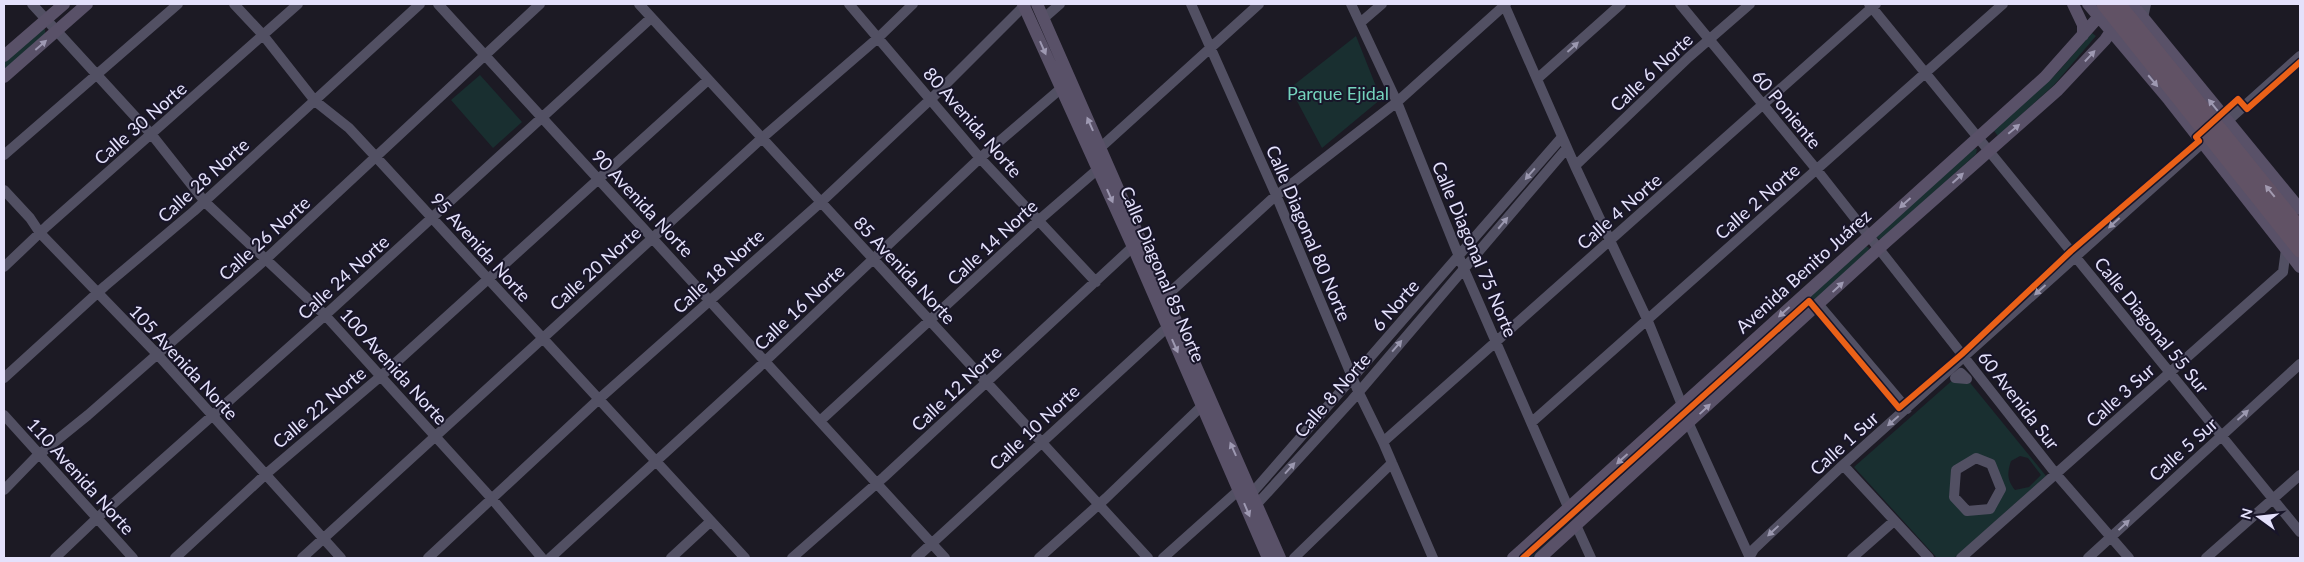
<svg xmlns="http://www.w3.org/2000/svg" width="2304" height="562" font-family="Lato,sans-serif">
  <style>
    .green { fill: #192f30; fill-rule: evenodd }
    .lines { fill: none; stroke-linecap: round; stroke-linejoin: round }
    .minor { stroke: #525063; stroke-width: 10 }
    .major { stroke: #595168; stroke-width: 12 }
    .highway-bridge { stroke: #615265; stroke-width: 15 }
    .cycleway-casing { stroke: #181529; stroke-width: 9 }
    .cycleway { stroke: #ea6118; stroke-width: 6 }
    .oneway { fill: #9e99b2 }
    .oneway2 { fill: #9b98af }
    .oneway3 { fill: #a29ab0 }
    .labels { text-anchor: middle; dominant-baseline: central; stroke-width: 4; stroke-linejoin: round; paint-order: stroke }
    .street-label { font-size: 18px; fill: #e4e1fb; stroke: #181529 }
    .park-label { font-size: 18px; fill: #74d3bd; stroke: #181529 }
  </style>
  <rect width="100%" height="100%" fill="#1c1a24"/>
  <!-- green -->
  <path class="green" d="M 42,29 L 45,29 L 45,34 L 4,70 L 4,62 Z
    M 2092,33 L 2096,36 L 2054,85 L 1998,136 L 1994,131 L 2057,73 Z
    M 1356,36 L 1381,99 L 1322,148 L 1290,88 Z
    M 480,75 L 522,122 L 493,148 L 451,100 Z
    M 1973,148 L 1977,149 L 1976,154 L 1881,240 L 1877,238 L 1876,235 Z
    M 1866,246 L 1869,248 L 1868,252 L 1647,454 L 1643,453 L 1644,448 Z
    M 1955,378 L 1967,379 L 2046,476 L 1954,558 L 1937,558 L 1854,467 ZM 2020,456 L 2028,458 L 2041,475 L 2029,487 L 2015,490 C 2007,480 2007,473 2011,461 ZM 1976,458 L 1991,464 L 2000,489 L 1990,509 L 1967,511 L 1954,497 L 1956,470 Z
    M 1606,481 L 1610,481 L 1610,485 L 1531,558 L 1522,558 Z"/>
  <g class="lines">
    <!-- minor -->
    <path class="minor" d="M 32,4 L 152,135 L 205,202 L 325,315 L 493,500 L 542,558
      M 234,4 L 263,35 L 315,101 L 349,128 L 376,157 L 745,558
      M 438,4 L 945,558
      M 639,4 L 1148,558
      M 849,4 L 980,158 L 1096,282
      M 1191,4 L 1276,195 L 1358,391 L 1383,442 L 1433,558
      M 1351,4 L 1397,102 L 1464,269 L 1568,507
      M 1504,4 L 1575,166 L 1647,319 L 1682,405
      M 1680,4 L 1817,170 L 2056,474 L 2129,558
      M 1869,4 L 2300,532
      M 1044,18 L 1060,4
      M 2143,18 L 2146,4
      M 1360,23 L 1382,4
      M 1537,79 L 1621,4
      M 2223,125 L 2300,56
      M 1100,148 L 1259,4
      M 4,155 L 178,4
      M 1575,166 L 1689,57 L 1750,4
      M 4,190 L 30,218 L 40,233 L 157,354 L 341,558
      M 4,267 L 47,226 L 298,4
      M 1165,297 L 1272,199 L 1397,102 L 1506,4
      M 1819,305 L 1907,409
      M 1961,373 L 1967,379 L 1955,378 Z
      M 4,378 L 105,286 L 194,211 L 420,4
      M 4,415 L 133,558
      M 820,421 L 1039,220 L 1098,169
      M 1532,422 L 2003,4
      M 1689,424 L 1750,558
      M 1383,442 L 1876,4
      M 1976,458 L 1991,464 L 2001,489 L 1990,509 L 1967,511 L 1954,497 L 1956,470 Z
      M 1843,465 L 1929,558
      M 4,490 L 36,457 L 88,415 L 266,259 L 540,4
      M 1252,493 L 1562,137
      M 1257,504 L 1352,400 L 1567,148
      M 1576,525 L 1591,558
      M 55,558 L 96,519 L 322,318 L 651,18
      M 175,558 L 266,474 L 381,376 L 708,80
      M 302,558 L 761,139 L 879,37 L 913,4
      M 428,558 L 599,399 L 820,203 L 934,96 L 1026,4
      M 550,558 L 758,368 L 980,158 L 1065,85
      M 671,558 L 711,521
      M 792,558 L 884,477 L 1138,242
      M 916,558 L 1173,322
      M 1039,558 L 1106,498 L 1206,402
      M 1163,558 L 1239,490
      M 1294,558 L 1392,463
      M 1749,558 L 1754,549 L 1843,465 L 2208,138
      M 1852,558 L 1894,521
      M 1961,558 L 2283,272 L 2286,249
      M 2088,558 L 2300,364
      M 2206,558 L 2300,475"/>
    <!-- major -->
    <path class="major" d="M 1023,4 L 1133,247 L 1268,558
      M 1037,4 L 1280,558
      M 2073,4 L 2083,25 L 2083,35
      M 2088,4 L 2169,100 L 2300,267
      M 2132,4 L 2300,209
      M 4,56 L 64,4
      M 4,77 L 87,4
      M 1513,558 L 2045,77 L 2110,4
      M 1540,558 L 1886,242 L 2058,90 L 2105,40 L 2129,4"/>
    <!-- highway-bridge -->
    <path class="highway-bridge" d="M 2104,4 L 2300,250
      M 2118,4 L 2300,229"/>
    <defs>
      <path id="cycleway" d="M 2199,141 L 2196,137 L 2238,99 L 2247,109 L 2300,62
        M 1523,558 L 1809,301 L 1899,408 L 1962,354 L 2071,251 L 2199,141"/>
    </defs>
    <!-- cycleway casing -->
    <use href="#cycleway" class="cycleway-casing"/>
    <!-- cycleway -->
    <use href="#cycleway" class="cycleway"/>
  </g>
  <!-- one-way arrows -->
  <defs><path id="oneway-solid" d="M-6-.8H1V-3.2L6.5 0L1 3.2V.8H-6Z" transform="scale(1.25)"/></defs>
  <g class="oneway">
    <use href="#oneway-solid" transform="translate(41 45) rotate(-41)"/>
    <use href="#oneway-solid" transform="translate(1043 48) rotate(66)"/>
    <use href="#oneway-solid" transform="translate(2090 56) rotate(-47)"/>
    <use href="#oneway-solid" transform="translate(2153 81) rotate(50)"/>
    <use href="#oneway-solid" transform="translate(2213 105) rotate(-129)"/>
    <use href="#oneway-solid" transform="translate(1090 124) rotate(-114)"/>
    <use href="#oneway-solid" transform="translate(2014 129) rotate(-40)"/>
    <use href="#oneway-solid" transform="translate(1958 178) rotate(-42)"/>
    <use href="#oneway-solid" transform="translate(1110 196) rotate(66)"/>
    <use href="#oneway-solid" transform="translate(1905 203) rotate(138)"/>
    <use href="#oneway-solid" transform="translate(1838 287) rotate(-43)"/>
    <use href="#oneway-solid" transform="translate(1784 312) rotate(138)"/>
    <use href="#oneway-solid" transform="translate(1175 346) rotate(66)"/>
    <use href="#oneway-solid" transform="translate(1705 409) rotate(-43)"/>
    <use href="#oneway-solid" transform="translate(1233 449) rotate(-114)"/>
    <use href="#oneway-solid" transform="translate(1622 459) rotate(138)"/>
    <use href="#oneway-solid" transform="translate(1247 510) rotate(67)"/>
  </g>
  <g class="oneway2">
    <use href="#oneway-solid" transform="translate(1573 47) rotate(-42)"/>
    <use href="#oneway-solid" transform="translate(1530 174) rotate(131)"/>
    <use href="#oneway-solid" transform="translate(1503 223) rotate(-50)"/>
    <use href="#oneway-solid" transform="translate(2114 223) rotate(138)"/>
    <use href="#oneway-solid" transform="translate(2040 290) rotate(138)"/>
    <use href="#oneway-solid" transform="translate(1397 346) rotate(-49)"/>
    <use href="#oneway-solid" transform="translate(2243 415) rotate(-42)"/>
    <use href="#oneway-solid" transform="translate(1893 421) rotate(139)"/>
    <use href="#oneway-solid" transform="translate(1290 468) rotate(-48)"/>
    <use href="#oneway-solid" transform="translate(2124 525) rotate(-43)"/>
    <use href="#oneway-solid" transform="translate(1773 531) rotate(137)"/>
  </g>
  <use class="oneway3" href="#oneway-solid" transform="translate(2270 191) rotate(-129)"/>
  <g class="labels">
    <!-- street labels -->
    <g class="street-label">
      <text transform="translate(1651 72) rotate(-43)">Calle 6 Norte</text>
      <text transform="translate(1787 109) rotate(50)">60 Poniente</text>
      <text transform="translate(973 122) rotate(49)">80 Avenida Norte</text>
      <text transform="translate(140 123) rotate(-41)">Calle 30 Norte</text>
      <text transform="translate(203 180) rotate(-42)">Calle 28 Norte</text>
      <text transform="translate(1757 201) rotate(-41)">Calle 2 Norte</text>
      <text transform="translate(643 203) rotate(47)">90 Avenida Norte</text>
      <text transform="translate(1619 211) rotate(-41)">Calle 4 Norte</text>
      <text transform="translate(1309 233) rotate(67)">Calle Diagonal 80 Norte</text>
      <text transform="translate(264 238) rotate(-42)">Calle 26 Norte</text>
      <text transform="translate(992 242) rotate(-43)">Calle 14 Norte</text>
      <text transform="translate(481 247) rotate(48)">95 Avenida Norte</text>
      <text transform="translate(1475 249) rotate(67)">Calle Diagonal 75 Norte</text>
      <text transform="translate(595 268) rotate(-42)">Calle 20 Norte</text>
      <text transform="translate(905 270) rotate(47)">85 Avenida Norte</text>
      <text transform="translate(718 271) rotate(-42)">Calle 18 Norte</text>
      <text transform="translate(1803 271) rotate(-42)">Avenida Benito Juárez</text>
      <text transform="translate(1163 274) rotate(67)">Calle Diagonal 85 Norte</text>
      <text transform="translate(343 277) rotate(-42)">Calle 24 Norte</text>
      <text transform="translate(1395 305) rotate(-49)">6 Norte</text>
      <text transform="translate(799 307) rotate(-43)">Calle 16 Norte</text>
      <text transform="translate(2152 325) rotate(51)">Calle Diagonal 55 Sur</text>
      <text transform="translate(184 362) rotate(47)">105 Avenida Norte</text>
      <text transform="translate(394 366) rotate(48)">100 Avenida Norte</text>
      <text transform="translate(956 388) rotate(-43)">Calle 12 Norte</text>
      <text transform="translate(1332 395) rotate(-49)">Calle 8 Norte</text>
      <text transform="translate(2120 395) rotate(-42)">Calle 3 Sur</text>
      <text transform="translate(2019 400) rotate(52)">60 Avenida Sur</text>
      <text transform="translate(319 407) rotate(-40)">Calle 22 Norte</text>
      <text transform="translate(1034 427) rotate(-43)">Calle 10 Norte</text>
      <text transform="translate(1844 443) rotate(-42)">Calle 1 Sur</text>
      <text transform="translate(2183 449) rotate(-42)">Calle 5 Sur</text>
      <text transform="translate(81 476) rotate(48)">110 Avenida Norte</text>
    </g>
    <!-- park labels -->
    <g class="park-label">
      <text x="1338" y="93">Parque Ejidal</text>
    </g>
  </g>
  <!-- border -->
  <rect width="2304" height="562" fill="none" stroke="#e4e1fb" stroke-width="10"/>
  <!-- north arrow -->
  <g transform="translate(2259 517) rotate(285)" stroke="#181529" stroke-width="4" paint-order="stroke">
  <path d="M0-4L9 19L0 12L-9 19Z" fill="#e4e1fb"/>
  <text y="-8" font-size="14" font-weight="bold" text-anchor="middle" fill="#e4e1fb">N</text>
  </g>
</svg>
